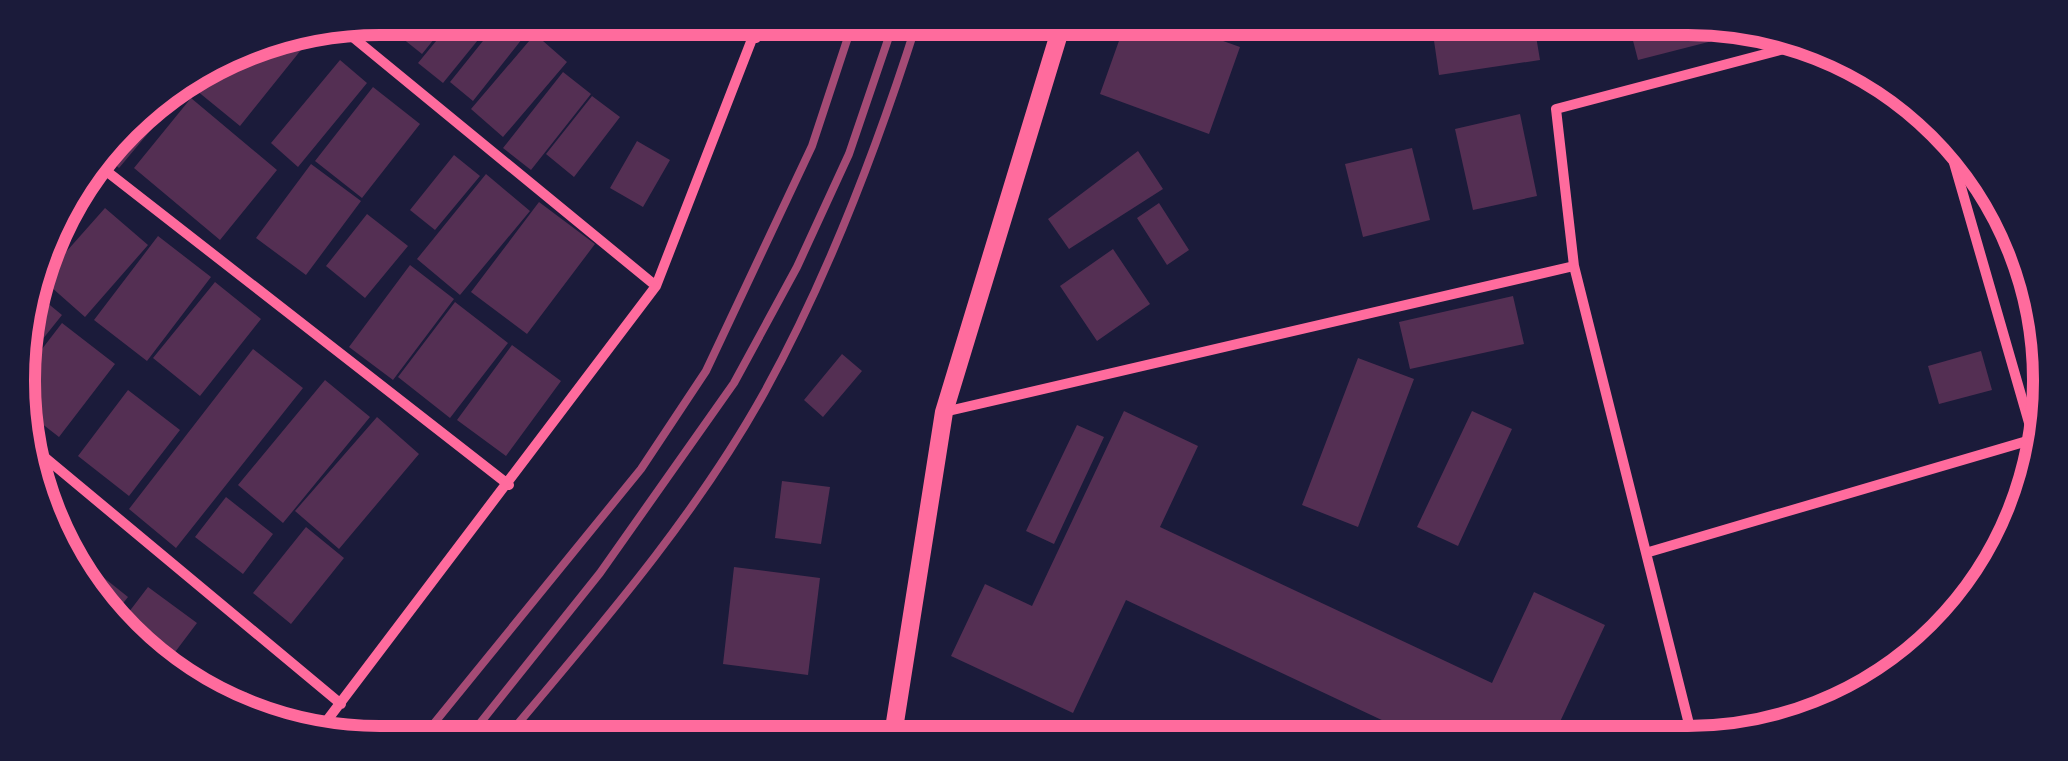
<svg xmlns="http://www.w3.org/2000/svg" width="2068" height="761" font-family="Arial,sans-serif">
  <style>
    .building { fill: #542f53 }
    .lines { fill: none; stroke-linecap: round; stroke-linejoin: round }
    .minor { stroke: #ff6b9d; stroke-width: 10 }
    .tertiary { stroke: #ff6b9d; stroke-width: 18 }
    .rail { stroke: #a44b75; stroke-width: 8 }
    .rim { fill: none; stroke: #ff6b9d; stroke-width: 12 }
  </style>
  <rect width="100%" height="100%" fill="#1b1b3a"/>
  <!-- building -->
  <path class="building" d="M 394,18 L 451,18 L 422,54 L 387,26 Z
    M 455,18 L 495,19 L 443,83 L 418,63 Z
    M 546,19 L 591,19 L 580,39 Z
    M 499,21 L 522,39 L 473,101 L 450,82 Z
    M 1125,24 L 1178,25 L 1240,47 L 1209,134 L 1100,94 Z
    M 1432,27 L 1516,28 L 1517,38 L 1536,36 L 1540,60 L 1439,75 Z
    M 1630,29 L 1722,29 L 1724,38 L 1638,60 Z
    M 298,31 L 309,40 L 240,126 L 191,86 L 201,73 L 263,37 Z
    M 535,34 L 567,62 L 503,137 L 471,109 Z
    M 340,60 L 367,83 L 298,167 L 271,143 Z
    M 563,72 L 591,94 L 531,170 L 503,148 Z
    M 196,76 L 119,168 L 103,154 L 142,107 Z
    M 373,87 L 420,124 L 362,198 L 315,161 Z
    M 592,96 L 620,117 L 574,177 L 546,154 Z
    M 191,98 L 277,170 L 220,240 L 134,168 Z
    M 1520,114 L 1537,196 L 1473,210 L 1455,129 Z
    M 637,141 L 670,160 L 643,207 L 610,188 Z
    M 1412,148 L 1430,220 L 1363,237 L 1345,164 Z
    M 1138,151 L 1163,189 L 1069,249 L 1048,219 Z
    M 454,155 L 480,176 L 435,230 L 410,210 Z
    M 311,164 L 361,201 L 306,275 L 256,238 Z
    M 486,174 L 530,211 L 460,295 L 417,259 Z
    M 539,202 L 595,244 L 527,334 L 471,292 Z
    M 1159,203 L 1189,250 L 1167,265 L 1137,218 Z
    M 105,208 L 148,245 L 85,317 L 42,279 Z
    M 367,214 L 408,246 L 365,298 L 326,266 Z
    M 158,236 L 211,277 L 147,361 L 94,320 Z
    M 1113,249 L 1150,304 L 1097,341 L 1060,286 Z
    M 410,265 L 454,299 L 393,380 L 349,347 Z
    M 215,282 L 261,319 L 200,396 L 153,358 Z
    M 34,292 L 62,315 L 22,365 L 21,333 Z
    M 1513,296 L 1524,344 L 1410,369 L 1399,322 Z
    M 455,302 L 508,343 L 450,418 L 398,377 Z
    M 62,323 L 115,364 L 59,437 L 23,409 L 22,375 Z
    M 512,345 L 561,381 L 506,456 L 457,420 Z
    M 253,349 L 303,388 L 176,548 L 129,509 Z
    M 1981,351 L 1992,390 L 1939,404 L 1928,366 Z
    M 842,354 L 862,371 L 823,417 L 804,400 Z
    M 1358,358 L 1414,379 L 1358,527 L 1302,505 Z
    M 325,380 L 370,417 L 283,523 L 238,485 Z
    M 128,390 L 180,430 L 129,496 L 78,456 Z
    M 1124,411 L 1198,446 L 1160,527 L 1492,683 L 1534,592 L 1605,625 L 1552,739 L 1420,738 L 1126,600 L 1073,713 L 951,656 L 985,584 L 1032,606 Z
    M 1472,411 L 1512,429 L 1458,546 L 1417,527 Z
    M 377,417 L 419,454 L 339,549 L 295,511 Z
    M 1077,425 L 1104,437 L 1054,544 L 1026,531 Z
    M 782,481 L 830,487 L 821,544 L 775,538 Z
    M 226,497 L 273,534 L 243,574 L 195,537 Z
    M 306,527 L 344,558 L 291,624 L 253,593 Z
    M 88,565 L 128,597 L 112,617 L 78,582 Z
    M 734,567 L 820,578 L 808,675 L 723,664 Z
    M 148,587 L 197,623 L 163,668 L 119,625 Z
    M 246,692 L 296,731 L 286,731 L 235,706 Z"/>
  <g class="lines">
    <!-- minor -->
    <path class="minor" d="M 732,21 L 756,38
      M 338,25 L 656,286
      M 1946,135 L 2034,440
      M 96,163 L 509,485
      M 944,412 L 1574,266
      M 24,440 L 341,704
      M 1649,552 L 2041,437
      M 319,731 L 656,286 L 759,21
      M 1693,740 L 1574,266 L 1556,109 L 1807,43"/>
    <!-- tertiary -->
    <path class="tertiary" d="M 893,735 L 944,412 L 1062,24"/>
    <!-- rail -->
    <path class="rail" d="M 427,732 L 641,469 L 706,371 L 812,146 L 853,22
      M 473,732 L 600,573 L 734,383 L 797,267 L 849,154 L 894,22
      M 511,732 C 601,625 695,517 764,393 C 828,277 877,148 917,22"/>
  </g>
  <!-- crop -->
  <path d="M0 0H2068V761H0ZM380 35H1688A345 345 0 0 1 2033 380V381A345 345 0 0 1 1688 726H380A345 345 0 0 1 35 381V380A345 345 0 0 1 380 35Z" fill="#1b1b3a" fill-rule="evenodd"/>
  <path class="rim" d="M380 35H1688A345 345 0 0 1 2033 380V381A345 345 0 0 1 1688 726H380A345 345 0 0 1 35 381V380A345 345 0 0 1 380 35Z"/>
</svg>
